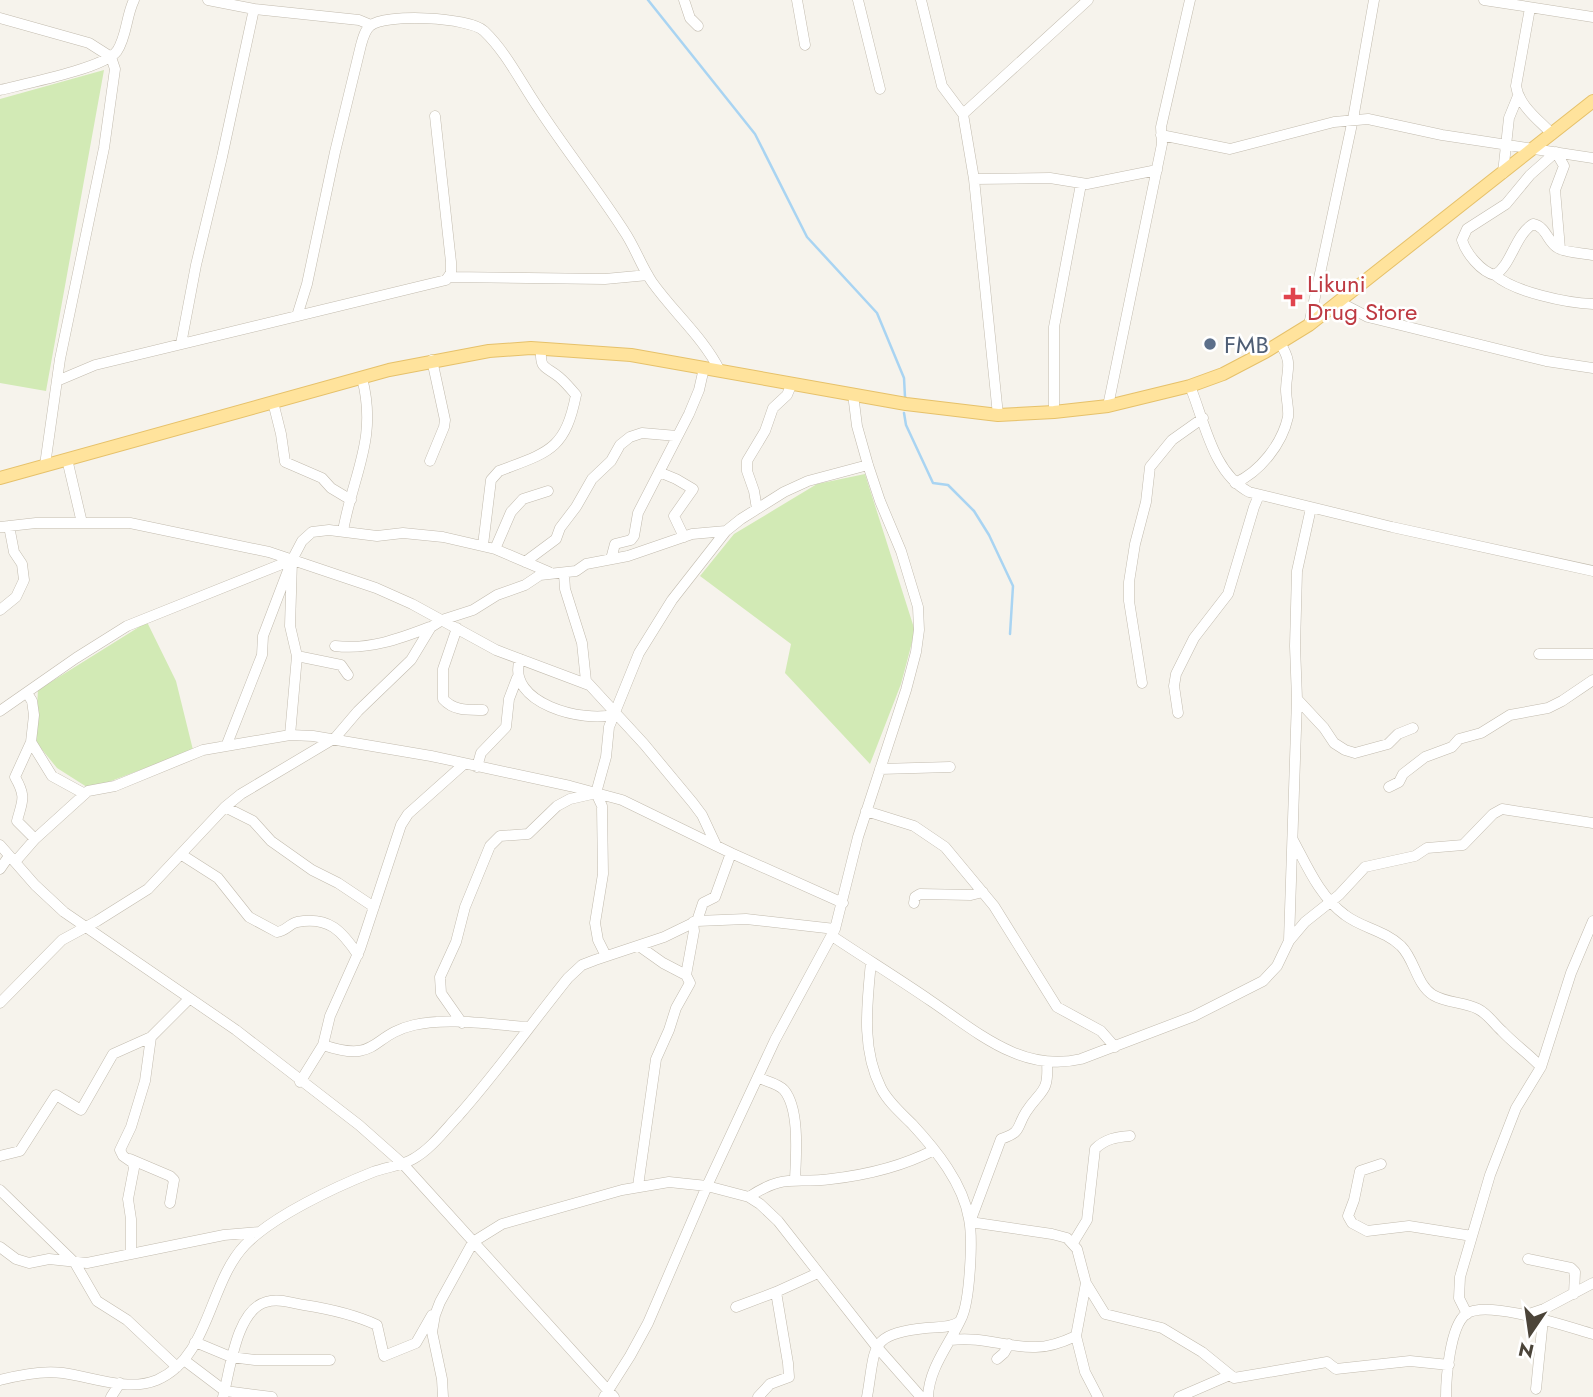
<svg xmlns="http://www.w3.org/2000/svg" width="1593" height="1397" font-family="Jost,sans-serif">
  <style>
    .green { fill: #d2eab5 }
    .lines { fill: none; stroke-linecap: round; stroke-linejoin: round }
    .stream { stroke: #a9d4f2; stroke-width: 2.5 }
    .minor-casing { stroke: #c2bbae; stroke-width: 11 }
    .major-casing { stroke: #e6c16a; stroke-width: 14 }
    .minor { stroke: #fff; stroke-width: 10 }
    .major { stroke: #ffe39c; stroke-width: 12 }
    .health-dot { fill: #e0444e; stroke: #fff; stroke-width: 2.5 }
    .service-dot { fill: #5c6f8a; stroke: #fff; stroke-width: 2.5 }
    .labels { text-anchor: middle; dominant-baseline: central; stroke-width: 5; stroke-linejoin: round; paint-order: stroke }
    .health-label { font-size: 24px; fill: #be3a42; stroke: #fff; text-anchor: start }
    .service-label { font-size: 24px; fill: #4e5e75; stroke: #fff; text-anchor: start }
  </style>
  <rect width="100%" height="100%" fill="#f6f3ec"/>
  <!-- green -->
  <path class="green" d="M 104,70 L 46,391 L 0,383 L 0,99 Z
    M 865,474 L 915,631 L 901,684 L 870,764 L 785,673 L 791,644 L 700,576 L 734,534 L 817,484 Z
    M 147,622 L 176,681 L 193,750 L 90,789 L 57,768 L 35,741 L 38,690 Z"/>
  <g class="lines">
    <!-- stream -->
    <path class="stream" d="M 648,0 L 755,134 L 807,237 L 877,313 L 904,378 L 905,397
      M 904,413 L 906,425 L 933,483 L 948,485 L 974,511 L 989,535 L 1013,586 L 1010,634"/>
    <defs>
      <path id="minor" d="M 208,0 L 254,9 L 359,20 L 371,25
        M 684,0 L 690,18 L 698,26
        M 797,0 L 805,45
        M 858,0 L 880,89
        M 921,0 L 942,86 L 963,114 L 974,179 L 998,415
        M 1484,0 L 1593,17
        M 1530,8 L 1516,86 C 1519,106 1539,120 1552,134
        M 0,18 L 89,43 L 111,57 L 115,69 L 104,148 L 60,359 L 45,465
        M 0,90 C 24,84 105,68 117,51 C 127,36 126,16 134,0
        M 963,114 L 1088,0
        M 1161,135 L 1230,149 L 1334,122 L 1368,119 L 1442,135 L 1593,158
        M 1503,173 L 1509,118 L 1518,96
        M 974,179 L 1050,178 L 1087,184 L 1157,170
        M 1560,249 L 1555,190 L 1564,166 L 1556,152 L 1530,175 L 1506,204 L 1467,229 L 1462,240 C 1466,253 1481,272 1495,275 C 1512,264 1515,235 1533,224 C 1547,227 1547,242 1558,248 C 1567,253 1583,253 1593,255
        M 1495,275 C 1514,292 1567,303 1593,304
        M 449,277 L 605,279 L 648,275
        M 1339,302 L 1368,317 L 1546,361 L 1593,368
        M 297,316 L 307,284 L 335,152 L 361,45 C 363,38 365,30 370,26 C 385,13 469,17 484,31 C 507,53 521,83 539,109 C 566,150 597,189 624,231 C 635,247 641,266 652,282 C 674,313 703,337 720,371
        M 1309,325 L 1353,119 L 1374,0
        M 181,344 L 196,265 L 222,157 L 254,9
        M 57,381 L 95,365 L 446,280 L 451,273 L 451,262 L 435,116
        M 1190,386 C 1205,423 1213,473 1249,492 L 1392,527 L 1593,571
        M 273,402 L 281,434 L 285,462 L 322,478 L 331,488 L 351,500
        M 1108,406 L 1162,144 L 1161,127 L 1190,0
        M 1054,412 L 1054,327 L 1081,184
        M 67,459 L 82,523
        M 430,461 L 444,427 L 445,420 L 432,360
        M 659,472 L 676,479 L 693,489 L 674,516 L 684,537
        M 1235,483 C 1260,472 1282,444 1288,417 C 1289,407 1286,399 1286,389 C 1287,367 1293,364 1280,343
        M 757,509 L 754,491 L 747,471 L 747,461 L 765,431 L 773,408 L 787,395 L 792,383
        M 0,527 L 36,523 L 130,523 L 269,552 L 376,588 L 412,604 L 496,650 L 589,685
        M 343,531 C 353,474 378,439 362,378
        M 483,545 L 491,480 L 499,471 C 549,452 565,450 576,395 C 571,389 565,382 559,377 C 544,365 540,370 541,348
        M 495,549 L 511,512 L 523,499 L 548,491
        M 611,559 L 615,544 L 631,540 L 634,536 L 638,513 L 689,414 L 699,390 L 704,368
        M 525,562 L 556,539 L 560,528 L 576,507 L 592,479 L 611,461 L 620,445 L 630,437 L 642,433 L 677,436
        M 564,574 L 565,589 L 582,643 L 586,681 L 644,744 L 693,803 L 702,815 L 716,845
        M 0,610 L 16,597 L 24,580 L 22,564 L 14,552 L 9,526
        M 457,628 L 443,669 L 443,699 C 454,711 467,710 483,710
        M 335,646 C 369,650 399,639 430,627
        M 1539,654 L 1593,654
        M 297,656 L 341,665 L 348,675
        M 520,659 C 505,703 584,724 616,714
        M 1142,683 L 1129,601 L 1129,582 L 1135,544 L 1146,502 L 1150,467 L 1172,440 L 1203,418
        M 27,693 L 32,701 L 34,715 L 31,742 L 52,776 L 83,793
        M 1297,699 L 1324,728 L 1334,743 L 1345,750 L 1355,753 L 1388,744 L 1398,734 L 1413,728
        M 0,711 L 76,658 L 127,626 L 292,560 L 290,626 L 297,656 L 290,735
        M 1178,713 L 1174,686 L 1176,674 L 1194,638 L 1228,594 L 1254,507 L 1259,495
        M 31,742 L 15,777 C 27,798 22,801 17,821 L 35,839
        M 227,744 L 262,655 L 263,636 L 292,560 L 302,541 L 312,532 L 329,530 L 377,536 L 403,533 L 443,537 L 495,549 L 549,572
        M 477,767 L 481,753 L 506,727 L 509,699 L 517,678
        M 880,769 L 950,767
        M 1389,787 L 1399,782 L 1403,774 L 1425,757 L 1452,747 L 1459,739 L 1481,733 L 1510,715 L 1548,708 L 1562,701 L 1593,680
        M 225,807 L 253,821 L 271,841 L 312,870 L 338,883 L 374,907
        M 866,811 L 914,826 L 945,847 L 994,906 L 1057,1007 L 1101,1031 L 1115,1047
        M 1293,840 C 1307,866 1320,897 1345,915 C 1362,928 1384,930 1401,946 C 1415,960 1416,984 1433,995 C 1446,1003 1464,1002 1478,1009 C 1488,1014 1494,1024 1502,1031 C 1514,1044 1529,1054 1541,1067
        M 0,845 L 35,885 L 64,912 L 236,1030 L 359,1125 L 403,1164 L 614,1397
        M 182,855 L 218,878 L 249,917 L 277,932 C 286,931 289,924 297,922 C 329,916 342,931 358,955
        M 15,862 L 35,839 L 88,791 L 115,786 L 203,750 L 290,735 L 313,736 L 431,756 L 570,786 L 622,800 L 731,853 L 843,903
        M 0,869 L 9,856
        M 914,903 L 915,897 L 920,894 L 971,895 L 983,892
        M 697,921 L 703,903 L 715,897 L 731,853
        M 832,936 C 865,958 899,979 931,1001 C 977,1032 1022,1073 1081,1059 L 1194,1016 L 1263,981 L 1277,966 L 1289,941 L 1297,699 L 1295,646 L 1297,571 L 1311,508
        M 1289,941 L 1305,922 L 1339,895 L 1365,867 L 1415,856 L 1427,848 L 1463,845 L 1493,814 L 1502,809 L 1593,823
        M 606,956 L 598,940 L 595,923 L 603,874 L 602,806 L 596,793 L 606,757 L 609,727 L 639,653 L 672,600 L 726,531 L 741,519 L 784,492 L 808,481 L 868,465
        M 871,962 C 867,1005 861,1048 881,1088 C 888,1102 901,1113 912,1124 C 936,1150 963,1183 969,1219 C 973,1238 970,1302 961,1319 C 949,1345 929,1368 928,1397
        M 686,975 L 694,931 L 693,922
        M 0,1003 L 62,940 L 97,921 L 148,889 L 225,807 L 241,794 L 335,738 L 358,711 L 411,660 L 431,627 L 442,620 L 473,610 L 497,595 L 525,585 L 540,575 L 576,571 L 586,564 L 628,556 L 692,534 L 726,531
        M 462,1023 L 441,993 L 440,977 L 456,942 L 465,907 L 490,846 L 500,836 L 528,834 L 557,806 L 570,799 L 592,794
        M 323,1045 C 379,1064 370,1035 414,1025 C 450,1017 492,1025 529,1027
        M 1047,1062 C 1049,1094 1041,1089 1026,1112 C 1016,1128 1022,1132 1001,1139 L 970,1222 L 1052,1234 L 1067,1238 L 1077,1249 L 1086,1283 L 1105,1314 L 1162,1328 L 1202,1352 L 1234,1378 L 1327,1362 L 1336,1369 L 1410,1361 L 1449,1365
        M 759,1078 C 766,1081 779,1084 784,1090 C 800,1109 796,1156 795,1179
        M 300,1082 L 323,1045 L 330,1016 L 360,949 L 401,825 L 408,814 L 464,764
        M 0,1156 L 20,1151 L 56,1095 L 81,1110 L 113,1054 L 151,1037
        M 130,1159 L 170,1176 L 174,1180 L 170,1203
        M 1381,1164 L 1360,1171 L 1354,1200 L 1348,1216 L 1352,1223 L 1367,1231 L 1409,1226 L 1472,1236
        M 638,1186 L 656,1059 L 669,1030 L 676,1008 L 690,983 L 686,975 L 663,963 L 639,946
        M 0,1190 L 75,1263 L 97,1301 L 127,1320 L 177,1367
        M 749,1197 C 785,1173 793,1184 831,1179 C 866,1175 903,1166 934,1150
        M 1073,1243 L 1087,1220 L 1095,1149 C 1105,1139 1116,1137 1130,1136
        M 0,1247 L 16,1259 L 29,1263 L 49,1259 L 87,1263 L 224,1235 L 259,1232
        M 131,1254 L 131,1219 L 128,1199 L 134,1168 L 133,1163 L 123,1156 L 120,1150 L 131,1127 L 145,1081 L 151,1037 L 189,999
        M 1528,1259 L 1571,1268 L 1575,1272 L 1574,1294
        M 1086,1283 L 1076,1336 L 1085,1372 L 1098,1397
        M 736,1307 L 776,1292 L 818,1273
        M 1467,1314 L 1459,1298 L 1460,1277 L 1490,1175 L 1516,1108 L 1541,1067 L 1571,973 L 1593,921
        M 1526,1315 L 1544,1309 L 1593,1283
        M 950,1340 C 983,1336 1004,1347 1033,1347 C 1048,1348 1063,1342 1076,1336
        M 195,1342 L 231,1357 L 255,1360 L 330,1360
        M 997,1359 L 1004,1353 L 1009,1344
        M 184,1360 L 225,1391 L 272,1397
        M 0,1380 C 19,1375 43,1370 63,1373 C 92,1377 128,1392 157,1380 C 210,1357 208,1284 245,1245 C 273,1216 335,1187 373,1172 C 386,1167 401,1166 413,1159 C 431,1149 445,1130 459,1115 C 498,1071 531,1024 568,978 L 582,965 L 595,960 L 664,937 L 697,921 L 746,919 L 835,929
        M 1536,1389 L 1543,1319
        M 111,1397 L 120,1383
        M 223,1397 C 230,1371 236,1310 266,1302 C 278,1298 292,1303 304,1305 C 330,1309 353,1314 377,1325 L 384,1356 L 416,1343 L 432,1315
        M 443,1397 L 442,1379 L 432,1332 L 435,1315 L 440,1302 L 473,1242 L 502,1224 L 622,1190 L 669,1182 L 707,1186 L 749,1197 L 760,1204 L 778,1221 L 876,1346 L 921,1397
        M 604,1397 L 630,1356 L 648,1323 L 707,1186 L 775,1040 L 835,929 L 858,837 L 906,690 L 916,652 L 919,630 L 918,607 L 901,551 L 880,501 L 868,465 L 857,426 L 853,394
        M 758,1397 L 770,1384 L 789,1377 L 788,1363 L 776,1292
        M 867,1397 C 876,1346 868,1334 926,1328 C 938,1327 950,1328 959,1322
        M 1179,1397 L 1230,1375
        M 1446,1397 C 1446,1378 1450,1326 1466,1314 C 1487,1299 1568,1327 1593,1334"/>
      <path id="major" d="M 0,478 L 389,370 L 489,351 L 531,348 L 631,355 L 906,404 L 998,415 L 1054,412 L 1108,406 L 1190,386 L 1223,374 L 1265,352 L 1309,325 L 1593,101"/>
    </defs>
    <!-- minor casing -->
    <use href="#minor" class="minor-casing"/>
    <!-- major casing -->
    <use href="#major" class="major-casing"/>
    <!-- minor -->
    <use href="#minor" class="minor"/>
    <!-- major -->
    <use href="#major" class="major"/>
  </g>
  <!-- markers -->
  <path class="health-dot" d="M1289.5 286.5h7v7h7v7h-7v7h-7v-7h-7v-7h7z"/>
  <circle class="service-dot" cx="1210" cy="344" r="7"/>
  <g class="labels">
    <!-- health labels -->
    <g class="health-label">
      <text x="1307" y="283">Likuni<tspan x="1307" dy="28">Drug Store</tspan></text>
    </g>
    <!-- service labels -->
    <g class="service-label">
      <text x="1224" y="344">FMB</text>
    </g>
  </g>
  <!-- north arrow -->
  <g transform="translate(1530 1334) rotate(193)" stroke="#ffffff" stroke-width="5" paint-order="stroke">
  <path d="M0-5L12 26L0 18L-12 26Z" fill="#4b4439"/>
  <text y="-10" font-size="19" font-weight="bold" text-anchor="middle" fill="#4b4439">N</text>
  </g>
</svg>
